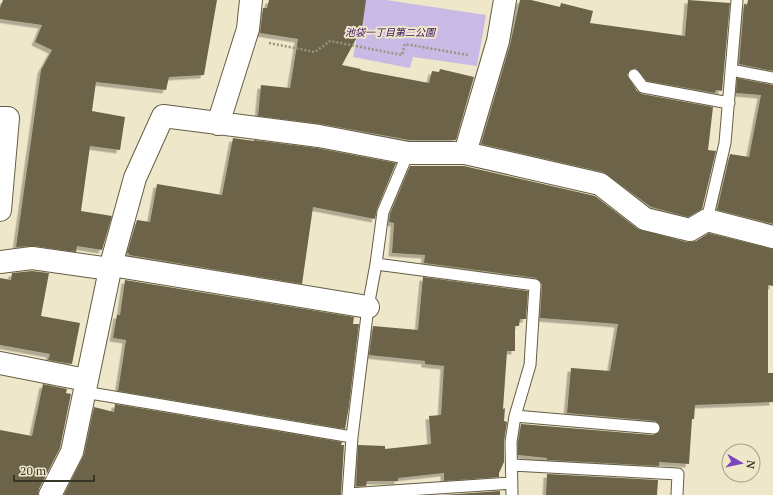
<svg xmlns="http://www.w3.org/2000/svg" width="773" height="495" font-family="'PT Serif','Noto Sans JP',serif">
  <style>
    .green { fill: #c9b9e5 }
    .building { fill: #6c644a; filter: url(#shadow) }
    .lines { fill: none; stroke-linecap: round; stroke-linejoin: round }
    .service-casing { stroke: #645d43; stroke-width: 13 }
    .minor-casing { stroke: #645d43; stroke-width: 24 }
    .path { stroke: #99947f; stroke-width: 2.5; stroke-dasharray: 2 2; stroke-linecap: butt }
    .service { stroke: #fff; stroke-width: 11 }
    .minor { stroke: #fff; stroke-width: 22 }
    .labels { text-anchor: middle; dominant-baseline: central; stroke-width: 4; stroke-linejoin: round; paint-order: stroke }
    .park-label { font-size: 10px; font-style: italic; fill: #370d60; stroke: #efe7ca }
  </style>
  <defs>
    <filter id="shadow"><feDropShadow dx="-3.5" dy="3.5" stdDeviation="0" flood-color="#0004"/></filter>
  </defs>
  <rect width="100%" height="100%" fill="#efe7ca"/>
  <!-- green -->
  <path class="green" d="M 364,0 L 386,0 L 486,15 L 477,66 L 413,57 L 410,68 L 353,57 Z"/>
  <!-- building -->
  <path class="building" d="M 3,0 L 217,0 L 204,75 L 169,77 L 166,90 L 96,82 L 92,111 L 125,117 L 120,150 L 90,146 L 81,211 L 112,216 L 102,250 L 77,246 L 76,252 L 34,246 L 16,247 L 41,70 L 52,50 L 35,42 L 42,25 L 0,19 L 0,8 Z
    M 269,0 L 366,0 L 362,28 L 342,65 L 361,69 L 360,70 L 429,83 L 432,71 L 439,72 L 440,69 L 474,77 L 456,140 L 409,140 L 321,124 L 258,116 L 261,85 L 290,88 L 298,39 L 260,33 L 263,8 L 267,8 Z
    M 520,0 L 531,0 L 560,7 L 561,3 L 593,11 L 590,23 L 685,36 L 688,0 L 730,3 L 722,91 L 716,90 L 715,93 L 647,81 L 636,68 L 630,70 L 627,75 L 637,91 L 642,94 L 713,107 L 708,150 L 716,151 L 702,209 L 688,217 L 651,207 L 603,172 L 481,144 L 510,45 Z
    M 748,0 L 773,0 L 773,71 L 739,64 L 744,4 L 747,5 Z
    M 737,78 L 773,85 L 773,224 L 717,210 L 730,154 L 749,157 L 761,95 L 736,93 Z
    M 233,138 L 254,141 L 254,140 L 317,148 L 396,163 L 377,209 L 375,219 L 313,207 L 302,284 L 129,255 L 129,253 L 127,253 L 137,220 L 150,222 L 157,184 L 222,195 Z
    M 410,166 L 464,166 L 595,196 L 638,229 L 687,242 L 696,241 L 709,233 L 773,249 L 773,286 L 768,285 L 768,373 L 773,373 L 773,402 L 695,405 L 694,419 L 692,419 L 689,464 L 659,462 L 659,466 L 547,460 L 547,458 L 518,455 L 518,442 L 521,424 L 653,435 L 659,432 L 660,425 L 658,423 L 655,421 L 567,413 L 571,368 L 610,371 L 618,324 L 540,318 L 542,285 L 541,282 L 536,278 L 424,263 L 425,255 L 392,253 L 394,223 L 389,222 L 390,214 Z
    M 32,271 L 49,273 L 41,316 L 80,323 L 72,364 L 48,360 L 50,354 L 0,345 L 0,278 L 11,280 L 12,273 Z
    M 423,277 L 528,291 L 526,319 L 520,319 L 519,326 L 515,326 L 515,351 L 507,351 L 503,409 L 505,408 L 504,421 L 507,422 L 504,442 L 504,462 L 499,473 L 499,477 L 444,481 L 444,473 L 398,478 L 398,481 L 367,481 L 366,486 L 356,486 L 358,445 L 385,446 L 385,449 L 431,444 L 429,416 L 441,415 L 444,366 L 425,364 L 425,361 L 369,355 L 373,326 L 418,330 Z
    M 125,280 L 354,317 L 353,324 L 359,324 L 349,406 L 345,429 L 118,391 L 126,340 L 113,338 L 117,315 L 120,315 Z
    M 43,384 L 67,389 L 66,393 L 71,394 L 60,448 L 39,489 L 38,495 L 0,495 L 0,430 L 32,436 Z
    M 115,404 L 342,442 L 341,445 L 344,445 L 341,495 L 64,495 L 84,455 L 94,407 L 114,412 Z
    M 547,474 L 658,480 L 657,495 L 546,495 Z
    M 500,491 L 500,495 L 443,495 Z"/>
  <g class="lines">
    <defs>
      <path id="service" d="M 731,70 L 773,78
        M 634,75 L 643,87 L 729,103
        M 707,220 L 725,143 L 737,0
        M 376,264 L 535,285 L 530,365 L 515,416 L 511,442 L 512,495
        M 84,392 L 352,437
        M 515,416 L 654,428
        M 512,465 L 678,474 L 677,495
        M 348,494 L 512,483
        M 348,495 L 352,437 L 368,307 L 376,264 L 383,212 L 408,153"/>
      <path id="minor" d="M 0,118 L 8,118 L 0,210
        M 218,124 L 248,29 L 251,0
        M 465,153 L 498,41 L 505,0
        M 0,262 L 32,258 L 110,269
        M 111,265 L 368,307
        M 0,363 L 86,380
        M 50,495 L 72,452 L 111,265 L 135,178 L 163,116 L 319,136 L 408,153 L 465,153 L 600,184 L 645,219 L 690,230 L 707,220 L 773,237"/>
    </defs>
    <!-- service casing -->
    <use href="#service" class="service-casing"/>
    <!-- minor casing -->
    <use href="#minor" class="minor-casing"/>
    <!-- path -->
    <path class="path" d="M 269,43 L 315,52 L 330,41 L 402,55 L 405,44 L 468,55"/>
    <!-- service -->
    <use href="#service" class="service"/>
    <!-- minor -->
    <use href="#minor" class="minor"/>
  </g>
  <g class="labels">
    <!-- park labels -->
    <g class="park-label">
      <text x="390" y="32">池袋一丁目第二公園</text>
    </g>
  </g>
  <!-- north arrow -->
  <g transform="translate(741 463) rotate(99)"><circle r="19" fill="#efe7ca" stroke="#a6a08a"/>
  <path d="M0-3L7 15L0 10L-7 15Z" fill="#7b46bd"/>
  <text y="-6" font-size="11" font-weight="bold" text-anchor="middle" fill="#383529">N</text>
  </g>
  <!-- scale -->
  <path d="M14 475v6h80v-6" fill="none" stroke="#383529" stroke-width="2"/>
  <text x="20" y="475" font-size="12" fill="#383529" stroke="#efe7ca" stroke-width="3" paint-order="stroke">20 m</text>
</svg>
